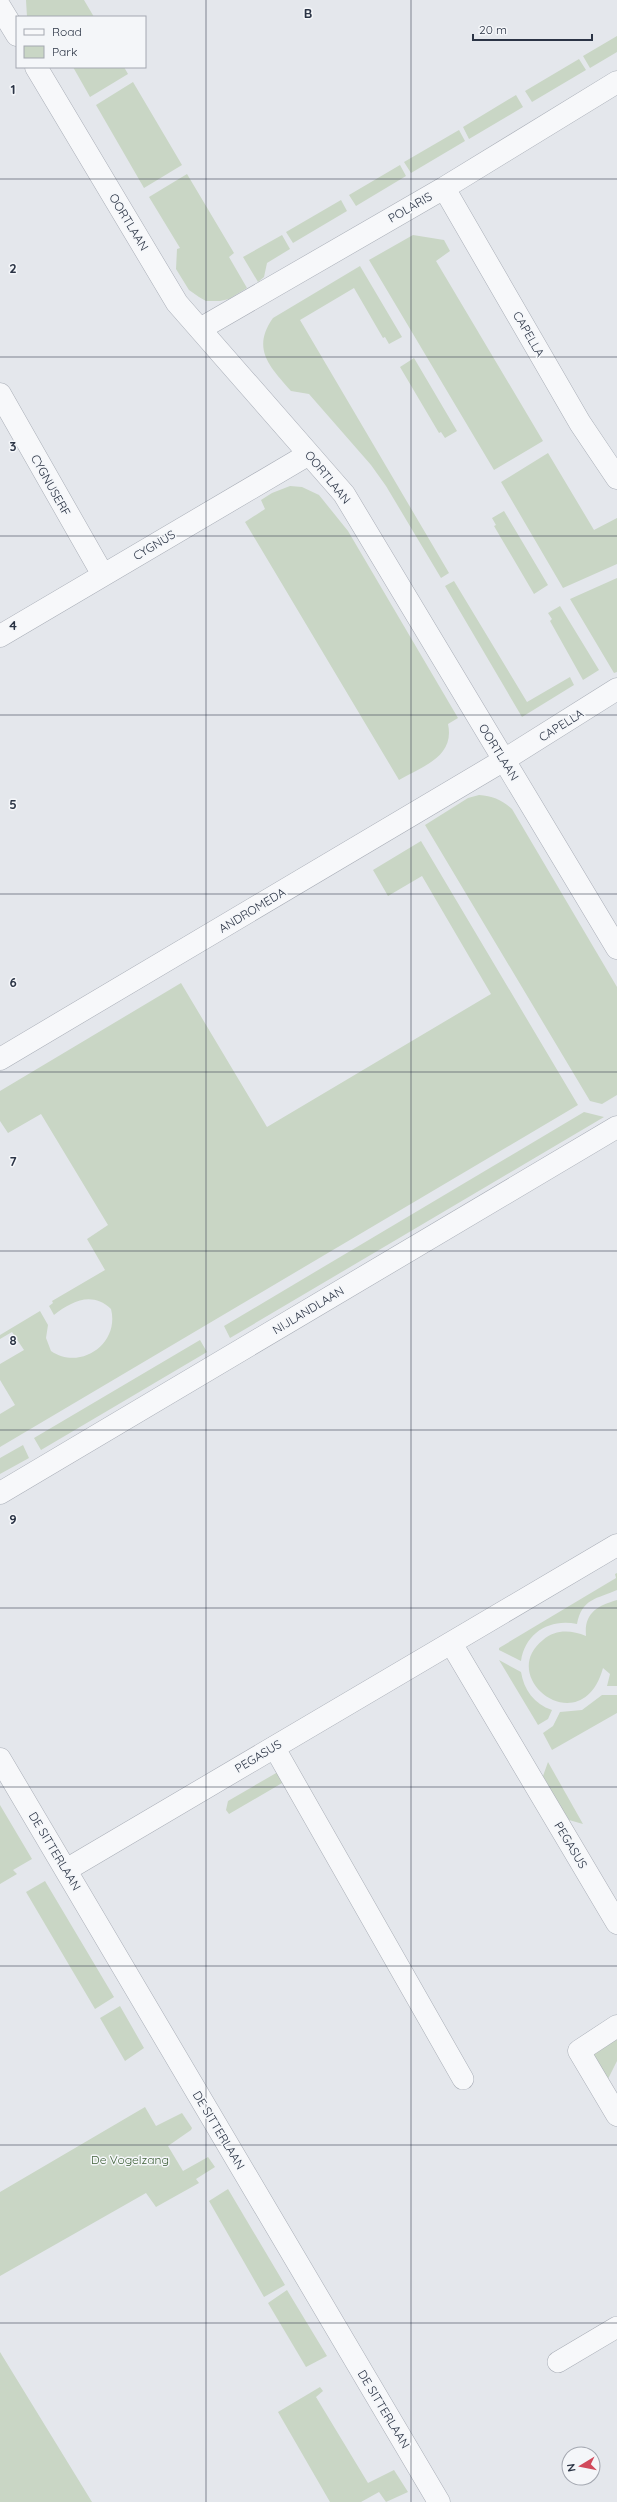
<svg xmlns="http://www.w3.org/2000/svg" width="617" height="2502" font-family="Quicksand,sans-serif">
  <style>
    .green { fill: #c9d6c5 }
    .lines { fill: none; stroke-linecap: round; stroke-linejoin: round }
    .lane-casing { stroke: #a9aeb7; stroke-width: 22 }
    .street-casing { stroke: #a9aeb7; stroke-width: 23 }
    .lane { stroke: #f7f8fa; stroke-width: 21 }
    .street { stroke: #f7f8fa; stroke-width: 22 }
    .grid { fill: none; stroke: #2b3445; stroke-width: 1; stroke-opacity: 0.55 }
    .labels { text-anchor: middle; dominant-baseline: central; stroke-width: 3; stroke-linejoin: round; paint-order: stroke }
    .street-label { font-size: 12px; fill: #2b3445; stroke: #f4f6f9 }
    .park-label { font-size: 12px; fill: #3f6138; stroke: #f4f6f9 }
    .grid-label { font-size: 13px; text-anchor: middle; font-weight: bold; fill: #2b3445; stroke: #f4f6f9; stroke-width: 3; stroke-linejoin: round; paint-order: stroke }
  </style>
  <rect width="100%" height="100%" fill="#e4e7ec"/>
  <!-- green -->
  <path class="green" d="M 26,0 L 84,0 L 94,17 L 27,17 Z
    M 617,36 L 617,52 L 590,68 L 583,56 Z
    M 579,59 L 586,70 L 532,102 L 525,91 Z
    M 73,67 L 124,67 L 128,74 L 90,97 Z
    M 133,82 L 182,165 L 144,188 L 96,105 Z
    M 516,95 L 523,107 L 469,139 L 463,127 Z
    M 459,130 L 465,141 L 411,173 L 404,162 Z
    M 400,165 L 406,176 L 356,206 L 349,195 Z
    M 187,174 L 234,253 L 229,257 L 247,288 L 229,299 L 220,301 L 206,301 L 199,297 L 189,290 L 176,269 L 177,249 L 180,248 L 149,197 Z
    M 341,200 L 347,211 L 293,243 L 286,232 Z
    M 282,235 L 290,249 L 267,263 L 264,277 L 258,282 L 243,257 Z
    M 413,235 L 444,240 L 450,251 L 436,261 L 543,441 L 494,470 L 369,260 Z
    M 360,266 L 402,337 L 389,344 L 385,337 L 383,338 L 354,288 L 300,320 L 449,573 L 441,578 L 386,486 L 371,465 L 309,394 L 291,391 C 270,367 251,349 273,318 Z
    M 414,358 L 457,431 L 445,438 L 441,432 L 439,433 L 400,367 Z
    M 548,453 L 594,530 L 617,518 L 617,564 L 563,588 L 501,482 Z
    M 290,486 L 302,487 L 319,495 L 348,531 L 458,718 L 448,724 C 455,757 423,766 399,780 L 245,522 L 265,509 L 261,500 L 272,493 Z
    M 504,511 L 548,585 L 534,594 L 494,526 L 496,525 L 492,518 Z
    M 617,578 L 617,672 L 614,673 L 570,599 Z
    M 454,581 L 527,702 L 570,677 L 574,685 L 522,717 L 445,586 Z
    M 560,606 L 599,670 L 583,680 L 550,621 L 552,619 L 548,613 Z
    M 479,795 C 493,796 502,800 512,809 L 617,987 L 617,1095 L 602,1104 L 590,1101 L 425,825 L 468,798 Z
    M 421,841 L 578,1105 L 0,1447 L 0,1414 L 15,1405 L 0,1380 L 0,1364 L 24,1350 L 12,1332 L 0,1339 L 0,1335 L 40,1311 L 48,1325 L 46,1338 L 51,1351 C 80,1371 120,1344 111,1309 C 92,1291 72,1301 54,1315 L 49,1306 L 53,1303 L 52,1301 L 105,1270 L 87,1239 L 108,1225 L 41,1114 L 8,1133 L 0,1121 L 0,1091 L 181,983 L 267,1127 L 491,994 L 422,876 L 388,896 L 373,870 Z
    M 584,1112 L 604,1117 L 230,1338 L 224,1326 Z
    M 200,1340 L 207,1352 L 41,1450 L 34,1438 Z
    M 23,1445 L 29,1458 L 0,1474 L 0,1458 Z
    M 617,1573 L 617,1590 C 597,1599 582,1598 577,1624 C 550,1618 525,1633 521,1661 L 499,1650 L 499,1648 L 616,1578 L 615,1574 Z
    M 617,1600 L 617,1686 L 607,1686 L 610,1674 L 603,1668 C 582,1744 495,1678 543,1640 C 556,1629 571,1630 586,1636 C 584,1613 597,1606 617,1600 Z
    M 499,1660 L 521,1672 C 524,1690 534,1704 552,1710 L 548,1719 L 538,1725 Z
    M 602,1695 L 617,1695 L 617,1713 L 552,1750 L 543,1733 L 553,1726 L 560,1712 L 582,1710 Z
    M 548,1762 L 583,1824 L 569,1820 L 566,1817 L 543,1776 Z
    M 283,1769 L 289,1779 L 229,1814 L 226,1810 L 228,1801 Z
    M 0,1805 L 32,1859 L 13,1870 L 17,1874 L 0,1884 Z
    M 45,1881 L 114,1997 L 95,2009 L 26,1892 Z
    M 120,2006 L 144,2048 L 125,2061 L 100,2018 Z
    M 617,2038 L 617,2061 L 608,2079 L 592,2054 Z
    M 145,2107 L 156,2126 L 182,2113 L 192,2128 L 191,2130 L 168,2146 L 183,2171 L 208,2157 L 215,2167 L 196,2179 L 199,2183 L 156,2207 L 146,2193 L 0,2276 L 0,2192 Z
    M 228,2189 L 285,2285 L 264,2297 L 209,2201 Z
    M 287,2290 L 327,2356 L 306,2367 L 268,2303 Z
    M 0,2352 L 92,2502 L 0,2502 Z
    M 320,2387 L 323,2391 L 316,2397 L 368,2483 L 394,2470 L 408,2492 L 386,2502 L 379,2492 L 361,2502 L 330,2502 L 278,2412 Z"/>
  <g class="lines">
    <defs>
      <path id="lane" d="M 274,1747 L 463,2079
        M 558,2362 L 617,2327"/>
      <path id="street" d="M 0,7 L 17,35
        M 36,67 L 177,303 L 344,494 L 617,948
        M 444,188 L 580,423 L 617,478
        M 200,329 L 444,188 L 617,82
        M 0,394 L 103,575
        M 0,636 L 309,454
        M 0,1059 L 504,760 L 617,689
        M 0,1493 L 617,1127
        M 451,1643 L 617,1923
        M 0,1759 L 439,2502
        M 66,1870 L 617,1545
        M 617,2026 L 579,2051 L 617,2115"/>
    </defs>
    <!-- lane casing -->
    <use href="#lane" class="lane-casing"/>
    <!-- street casing -->
    <use href="#street" class="street-casing"/>
    <!-- lane -->
    <use href="#lane" class="lane"/>
    <!-- street -->
    <use href="#street" class="street"/>
  </g>
  <!-- grid -->
  <path class="grid" d="M 206,0 L 206,2502M 411,0 L 411,2502M 0,179 L 617,179M 0,357 L 617,357M 0,536 L 617,536M 0,715 L 617,715M 0,894 L 617,894M 0,1072 L 617,1072M 0,1251 L 617,1251M 0,1430 L 617,1430M 0,1608 L 617,1608M 0,1787 L 617,1787M 0,1966 L 617,1966M 0,2145 L 617,2145M 0,2323 L 617,2323"/>
  <g class="labels">
    <!-- street labels -->
    <g class="street-label">
      <text transform="translate(410 207) rotate(-30)">POLARIS</text>
      <text transform="translate(129 222) rotate(59)">OORTLAAN</text>
      <text transform="translate(529 334) rotate(60)">CAPELLA</text>
      <text transform="translate(328 477) rotate(51)">OORTLAAN</text>
      <text transform="translate(51 485) rotate(61)">CYGNUSERF</text>
      <text transform="translate(154 545) rotate(-31)">CYGNUS</text>
      <text transform="translate(561 725) rotate(-32)">CAPELLA</text>
      <text transform="translate(499 752) rotate(58)">OORTLAAN</text>
      <text transform="translate(252 910) rotate(-31)">ANDROMEDA</text>
      <text transform="translate(308 1310) rotate(-31)">NIJLANDLAAN</text>
      <text transform="translate(258 1756) rotate(-31)">PEGASUS</text>
      <text transform="translate(571 1845) rotate(59)">PEGASUS</text>
      <text transform="translate(55 1851) rotate(59)">DE SITTERLAAN</text>
      <text transform="translate(219 2130) rotate(59)">DE SITTERLAAN</text>
      <text transform="translate(384 2409) rotate(59)">DE SITTERLAAN</text>
    </g>
    <!-- park labels -->
    <g class="park-label">
      <text x="130" y="2159">De Vogelzang</text>
    </g>
  </g>
  <g class="grid-label">
    <text x="308" y="18">B</text>
    <text x="13" y="94">1</text>
    <text x="13" y="273">2</text>
    <text x="13" y="451">3</text>
    <text x="13" y="630">4</text>
    <text x="13" y="809">5</text>
    <text x="13" y="987">6</text>
    <text x="13" y="1166">7</text>
    <text x="13" y="1345">8</text>
    <text x="13" y="1524">9</text>
  </g>
  <!-- legend -->
  <rect x="16" y="16" width="130" height="52" fill="#f4f6f9" stroke="#a4a8b1"/>
  <rect x="24" y="29" width="20" height="6" fill="#f7f8fa" stroke="#a4a8b1"/>
  <text x="52" y="36" font-size="12" fill="#2b3445">Road</text>
  <rect x="24" y="46" width="20" height="12" fill="#c9d6c5" stroke="#a4a8b1"/>
  <text x="52" y="56" font-size="12" fill="#2b3445">Park</text>
  <!-- north arrow -->
  <g transform="translate(581 2466) rotate(260)"><circle r="19" fill="#f4f6f9" stroke="#a4a8b1"/>
  <path d="M0-3L7 15L0 10L-7 15Z" fill="#d1495b"/>
  <text y="-6" font-size="11" font-weight="bold" text-anchor="middle" fill="#2b3445">N</text>
  </g>
  <!-- scale -->
  <path d="M473 34v6h119v-6" fill="none" stroke="#2b3445" stroke-width="2"/>
  <text x="479" y="34" font-size="12" fill="#2b3445" stroke="#f4f6f9" stroke-width="3" paint-order="stroke">20 m</text>
</svg>
